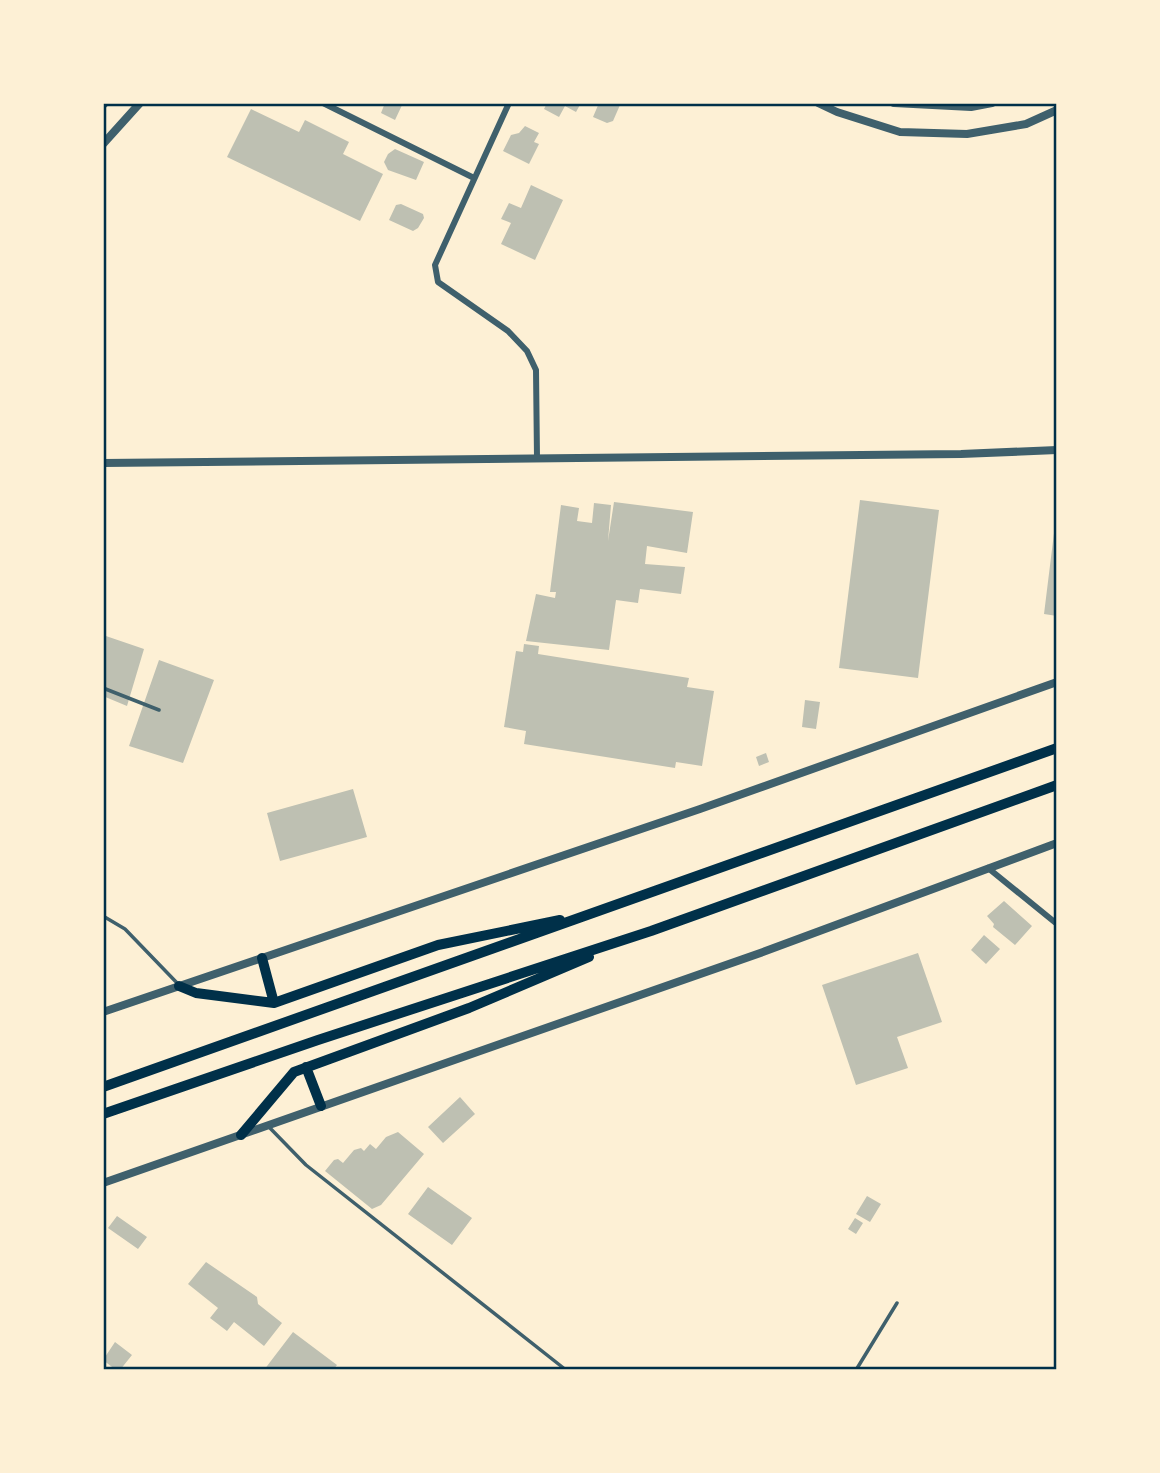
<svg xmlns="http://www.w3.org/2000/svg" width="1160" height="1473" font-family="Rubik,sans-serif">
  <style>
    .building { fill: #bec0b2 }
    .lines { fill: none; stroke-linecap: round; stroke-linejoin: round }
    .service { stroke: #3f606c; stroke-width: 3.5 }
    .minor { stroke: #3f606c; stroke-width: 6 }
    .tertiary { stroke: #3f606c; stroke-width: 8 }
    .primary { stroke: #003049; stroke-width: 10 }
    .neatline { fill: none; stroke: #003049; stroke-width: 2.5 }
  </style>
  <rect width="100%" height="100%" fill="#fdf0d5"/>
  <!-- building -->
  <path class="building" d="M 385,103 L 403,103 L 395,120 L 381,113 Z
    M 547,103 L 581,103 L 576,112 L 565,106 L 559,117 L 544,109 Z
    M 599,103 L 620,105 L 613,121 L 607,123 L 593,117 Z
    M 251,109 L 299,132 L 305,120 L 349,142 L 343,154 L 383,174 L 360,221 L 227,157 Z
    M 525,126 L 539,133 L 534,142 L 539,144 L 529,164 L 503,151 L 511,135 L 519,133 Z
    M 395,149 L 424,162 L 416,180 L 388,170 L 384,162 L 388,154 Z
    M 531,185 L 563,200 L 535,260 L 501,244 L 511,223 L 501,219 L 509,203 L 521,208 Z
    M 401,204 L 423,214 L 424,218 L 418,228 L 413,231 L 389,220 L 396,205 Z
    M 860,500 L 939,510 L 918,678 L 839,668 Z
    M 614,502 L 693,512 L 687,553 L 647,546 L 645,564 L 685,567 L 681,594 L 640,589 L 638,603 L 616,600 L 609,650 L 526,641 L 536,594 L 555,598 L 556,592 L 550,592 L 561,505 L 579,508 L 577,521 L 592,523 L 594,503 L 611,505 L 608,541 Z
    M 1055,525 L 1057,525 L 1057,616 L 1044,614 Z
    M 103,635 L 144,649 L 127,706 L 103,696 Z
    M 524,644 L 539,646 L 538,654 L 689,678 L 687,687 L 714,691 L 702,766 L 676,762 L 675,768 L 524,744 L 526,731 L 504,727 L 516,651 L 523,652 Z
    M 159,660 L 214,680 L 183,763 L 129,746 Z
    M 805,700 L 820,702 L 816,729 L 802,727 Z
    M 766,753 L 769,762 L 759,766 L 756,757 Z
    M 353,789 L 367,837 L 280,861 L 267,813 Z
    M 1004,901 L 1032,926 L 1015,945 L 993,927 L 994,924 L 987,916 Z
    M 984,935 L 1000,949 L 986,964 L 971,950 Z
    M 918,953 L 942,1022 L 897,1037 L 908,1068 L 856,1085 L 822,985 Z
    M 460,1097 L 475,1114 L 443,1143 L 428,1127 Z
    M 398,1132 L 424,1154 L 381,1205 L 372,1209 L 325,1171 L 334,1160 L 338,1159 L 343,1163 L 354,1150 L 361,1148 L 364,1151 L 370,1144 L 376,1149 L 386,1137 Z
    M 428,1187 L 472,1218 L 452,1245 L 408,1214 Z
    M 867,1196 L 881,1204 L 870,1222 L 856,1214 Z
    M 117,1216 L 147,1237 L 138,1249 L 108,1228 Z
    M 855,1218 L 863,1223 L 856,1234 L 848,1229 Z
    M 206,1262 L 257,1297 L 258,1304 L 282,1323 L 264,1346 L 234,1322 L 227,1331 L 210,1318 L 218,1308 L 188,1284 Z
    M 293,1332 L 337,1365 L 333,1370 L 264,1370 Z
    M 115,1342 L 132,1355 L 120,1370 L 116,1370 L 103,1360 Z"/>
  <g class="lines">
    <!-- service -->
    <path class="service" d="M 103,688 L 159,710
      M 103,916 L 125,929 L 179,985
      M 268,1126 L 306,1165 L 566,1370
      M 856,1370 L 897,1303"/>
    <!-- minor -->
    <path class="minor" d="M 323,103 L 474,178
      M 509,103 L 435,265 L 438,282 L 508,331 L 527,351 L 536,370 L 537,458
      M 988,868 L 1057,924
      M 103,1369 L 104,1370"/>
    <!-- tertiary -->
    <path class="tertiary" d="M 818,103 L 837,112 L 900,132 L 967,134 L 1026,124 L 1057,110
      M 894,103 L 971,107 L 992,103
      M 103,105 L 105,103
      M 103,144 L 140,103
      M 103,463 L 961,454 L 1057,450
      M 103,1012 L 700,809 L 1057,682
      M 103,1183 L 763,952 L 1057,843"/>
    <!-- primary -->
    <path class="primary" d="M 262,958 L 274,1003
      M 179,986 L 196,993 L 274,1003 L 438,945 L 560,920
      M 306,1067 L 321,1106
      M 103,1087 L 1057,748
      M 103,1114 L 318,1040 L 651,931 L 1057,785
      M 241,1135 L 294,1072 L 469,1008 L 589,957"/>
  </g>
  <!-- border -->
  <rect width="1160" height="1473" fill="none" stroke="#fdf0d5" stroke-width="210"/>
  <rect x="105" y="105" width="950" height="1263" class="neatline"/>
</svg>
